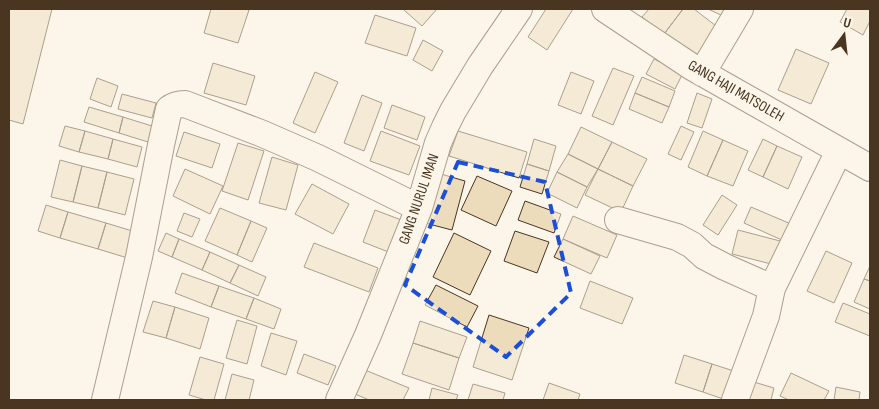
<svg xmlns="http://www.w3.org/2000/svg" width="879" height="409" font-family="'Sofia Sans Condensed',sans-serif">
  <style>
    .building { fill: #ecdcbc; stroke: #4a3520 }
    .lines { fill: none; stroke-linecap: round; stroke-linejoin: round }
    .minor-casing { stroke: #4a3520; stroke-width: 28 }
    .minor { stroke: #fbf6e9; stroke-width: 26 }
    .marked { fill: none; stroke: #1d4ed8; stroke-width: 4; stroke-dasharray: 10 6; stroke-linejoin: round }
    .labels { text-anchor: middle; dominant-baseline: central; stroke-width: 4; stroke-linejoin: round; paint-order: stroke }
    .street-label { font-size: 15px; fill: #4a3520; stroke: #fbf6e9 }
  </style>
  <rect width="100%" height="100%" fill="#fbf6e9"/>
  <!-- building -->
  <path class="building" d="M 9,9 L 52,9 L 23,124 L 9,120 Z
    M 211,9 L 245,9 L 249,10 L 238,43 L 204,33 Z
    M 403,9 L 437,9 L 422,26 Z
    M 546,9 L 573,9 L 547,50 L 528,37 Z
    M 649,9 L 683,9 L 664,34 L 642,17 Z
    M 683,9 L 694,9 L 720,29 L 697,59 L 664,34 Z
    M 708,9 L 727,9 L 723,16 Z
    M 847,9 L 870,9 L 870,21 L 863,35 L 840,22 Z
    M 375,15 L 416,28 L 407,56 L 365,43 Z
    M 423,40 L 443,51 L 432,71 L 413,60 Z
    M 796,49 L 829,63 L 811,104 L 778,90 Z
    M 654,59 L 683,73 L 675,89 L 646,74 Z
    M 213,63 L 255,76 L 246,105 L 204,93 Z
    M 613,68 L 634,76 L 613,125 L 592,116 Z
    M 315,72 L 338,82 L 315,133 L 293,123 Z
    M 571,72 L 594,81 L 581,114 L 558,105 Z
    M 642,77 L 675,91 L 669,107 L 635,93 Z
    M 97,78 L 118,86 L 111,107 L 90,99 Z
    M 635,93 L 669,107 L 662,123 L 629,109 Z
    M 697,93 L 712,99 L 702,128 L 687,123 Z
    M 122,94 L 156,103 L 152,118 L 118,109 Z
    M 362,95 L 382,103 L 364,151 L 344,143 Z
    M 392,105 L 425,117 L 417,140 L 384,128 Z
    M 89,107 L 123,117 L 119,133 L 84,122 Z
    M 123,117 L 152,126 L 148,142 L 119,133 Z
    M 65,126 L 85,131 L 79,152 L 59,146 Z
    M 681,126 L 694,132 L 681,160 L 668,154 Z
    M 581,127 L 612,142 L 598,169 L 568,154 Z
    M 85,131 L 113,139 L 108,159 L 79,152 Z
    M 381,131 L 420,146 L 409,175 L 370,161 Z
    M 458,131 L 527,152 L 519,178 L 449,156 Z
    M 703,131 L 723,140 L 707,176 L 688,167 Z
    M 184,132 L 220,144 L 212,168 L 176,156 Z
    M 113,139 L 142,147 L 137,167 L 108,159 Z
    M 534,139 L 556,146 L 549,171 L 527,164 Z
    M 763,139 L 777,146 L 763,177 L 748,170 Z
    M 723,140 L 748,151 L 733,186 L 707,176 Z
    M 612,142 L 647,159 L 633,186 L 598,169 Z
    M 238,143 L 264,151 L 248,200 L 222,191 Z
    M 777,146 L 802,157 L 788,189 L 763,177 Z
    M 568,154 L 598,169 L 587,187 L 557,172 Z
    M 272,157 L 298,165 L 286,210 L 259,203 Z
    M 60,160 L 82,166 L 73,202 L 51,197 Z
    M 527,164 L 549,171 L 542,194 L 520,187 Z
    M 82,166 L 107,172 L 98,208 L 73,202 Z
    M 185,169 L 223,186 L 210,214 L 173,196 Z
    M 598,169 L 633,186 L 621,212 L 585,195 Z
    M 107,172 L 134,179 L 125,215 L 98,208 Z
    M 434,172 L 465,181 L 452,230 L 421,222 Z
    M 557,172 L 587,187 L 577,208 L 547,193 Z
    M 477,176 L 512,191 L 496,226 L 461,210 Z
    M 312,184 L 349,204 L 333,234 L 295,214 Z
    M 722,195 L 737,205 L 718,235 L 703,225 Z
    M 525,201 L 561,214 L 554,233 L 518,220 Z
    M 46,205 L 68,212 L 60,238 L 38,231 Z
    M 751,207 L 791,224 L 784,241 L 744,223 Z
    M 220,208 L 251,221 L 237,255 L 205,241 Z
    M 375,210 L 404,221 L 391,253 L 363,242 Z
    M 68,212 L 106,223 L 98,249 L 60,238 Z
    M 184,213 L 200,219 L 192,237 L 177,231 Z
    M 573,216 L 617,235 L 607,258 L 563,239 Z
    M 251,221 L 267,228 L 252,262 L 237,255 Z
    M 106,223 L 139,233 L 131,259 L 98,249 Z
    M 738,230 L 780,241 L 775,265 L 732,254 Z
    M 515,231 L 549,242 L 537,273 L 504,261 Z
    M 166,233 L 179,239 L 172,257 L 158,251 Z
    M 454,233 L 491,251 L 470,295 L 433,277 Z
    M 179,239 L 210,252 L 202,270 L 172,257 Z
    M 563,239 L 600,256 L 591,274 L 554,257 Z
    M 314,243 L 378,268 L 369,292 L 304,267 Z
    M 826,251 L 852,263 L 834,303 L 807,291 Z
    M 210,252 L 239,265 L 230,283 L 202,270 Z
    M 239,265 L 266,277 L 258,296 L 230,283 Z
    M 870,266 L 870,281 L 864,279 Z
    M 182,273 L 219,286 L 211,307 L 175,293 Z
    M 864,279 L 870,281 L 870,309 L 854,302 Z
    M 590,281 L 633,298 L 622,324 L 580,308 Z
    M 436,285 L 478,306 L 467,327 L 425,305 Z
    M 219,286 L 254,298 L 246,319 L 211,307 Z
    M 254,298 L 281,309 L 274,329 L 246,319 Z
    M 153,301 L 175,307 L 166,338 L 143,332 Z
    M 843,303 L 870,314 L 870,336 L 835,322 Z
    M 175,307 L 209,318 L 200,349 L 166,338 Z
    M 489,315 L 529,328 L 512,380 L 473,367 Z
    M 237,320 L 257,326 L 247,364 L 226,358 Z
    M 420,321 L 467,337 L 459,358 L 413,343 Z
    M 271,333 L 297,341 L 286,375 L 261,366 Z
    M 413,343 L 459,358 L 449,390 L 402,374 Z
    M 304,354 L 336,366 L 328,385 L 297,373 Z
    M 684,355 L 712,364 L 703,392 L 675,383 Z
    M 200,357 L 224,364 L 214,400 L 206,400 L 189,395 Z
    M 712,364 L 737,372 L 726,400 L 703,392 Z
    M 365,370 L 409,388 L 403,400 L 369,400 L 355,394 Z
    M 791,373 L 829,391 L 824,400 L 789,400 L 780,396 Z
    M 232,374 L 254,380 L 249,400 L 225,400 Z
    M 747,380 L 774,388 L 771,400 L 742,400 Z
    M 549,383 L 580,394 L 578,400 L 543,400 Z
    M 473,384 L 505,393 L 503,400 L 468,400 Z
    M 836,387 L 860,392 L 859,400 L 834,400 Z
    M 432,388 L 458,395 L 456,400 L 429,400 Z"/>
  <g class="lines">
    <defs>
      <path id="minor" d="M 605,9 L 692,67 L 870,168
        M 702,73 L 740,9
        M 618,220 L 677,237 L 692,245 L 704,256 L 725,267 L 772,288 L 839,151
        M 105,400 L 139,257 L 161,145 L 169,109 C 174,105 179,104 185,104 L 263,134 L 318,158 L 419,208
        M 339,400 L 368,335 L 419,208 L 438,143 L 445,127 L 453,111 L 480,66 L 519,9
        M 735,400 L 766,316 L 772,288"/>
    </defs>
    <!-- minor casing -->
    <use href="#minor" class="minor-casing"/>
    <!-- minor -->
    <use href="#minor" class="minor"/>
  </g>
  <!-- marked area -->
  <path d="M0 0H879V409H0ZM 458,162 L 545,182 L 571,293 L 506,357 L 405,285 Z" fill="#fbf6e9" fill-opacity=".55" fill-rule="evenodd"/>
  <path class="marked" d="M 458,162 L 545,182 L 571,293 L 506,357 L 405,285 Z"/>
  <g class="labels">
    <!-- street labels -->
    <g class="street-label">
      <text transform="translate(736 91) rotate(30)">GANG HAJI MATSOLEH</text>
      <text transform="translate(419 199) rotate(-71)">GANG NURUL IMAN</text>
    </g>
  </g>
  <!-- border -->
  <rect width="879" height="409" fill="none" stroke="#4a3520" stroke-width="20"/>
  <!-- north arrow -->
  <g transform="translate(844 35) rotate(15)" stroke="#fbf6e9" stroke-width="4" paint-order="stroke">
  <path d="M0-4L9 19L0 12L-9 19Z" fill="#4a3520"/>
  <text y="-8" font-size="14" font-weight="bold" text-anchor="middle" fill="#4a3520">U</text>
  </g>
</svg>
